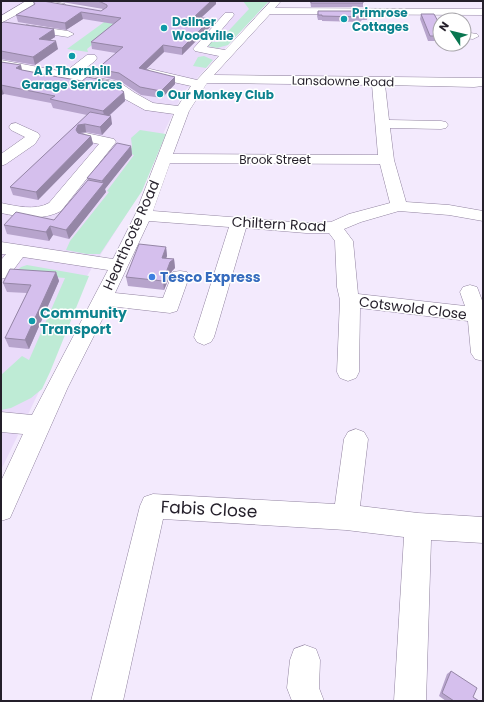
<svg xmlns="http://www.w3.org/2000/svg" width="484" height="702" font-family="Poppins,sans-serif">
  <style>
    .built { fill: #eadbfa }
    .green { fill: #beebd5 }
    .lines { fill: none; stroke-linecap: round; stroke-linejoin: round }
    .minor-casing { stroke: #9183a0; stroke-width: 1 }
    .minor { fill: #fff; fill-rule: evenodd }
    .wall { fill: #b7a4cc }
    .shaded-wall { fill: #9586a6 }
    .building { fill: #d5bfed; stroke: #9586a6 }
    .culture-dot { fill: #0f9aa8; stroke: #fff; stroke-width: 1.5 }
    .shop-dot { fill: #3f7fe0; stroke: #fff; stroke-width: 1.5 }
    .labels { text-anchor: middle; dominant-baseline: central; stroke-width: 3; stroke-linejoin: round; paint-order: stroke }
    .far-culture-label { font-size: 12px; font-weight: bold; fill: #0d838f; stroke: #fff; text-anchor: start }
    .far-street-label { font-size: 12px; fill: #241f2a; stroke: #fff }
    .street-label { font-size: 14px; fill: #241f2a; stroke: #fff }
    .shop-label { font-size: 14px; font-weight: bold; fill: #366cbe; stroke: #fff; text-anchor: start }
    .culture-label { font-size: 14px; font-weight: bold; fill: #0d838f; stroke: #fff; text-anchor: start }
    .near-street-label { font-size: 17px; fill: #241f2a; stroke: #fff }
  </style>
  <rect width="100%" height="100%" fill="#f3eafd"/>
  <!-- built -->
  <path class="built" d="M 1,1 L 45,1 L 118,12 L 135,1 L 269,1 L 183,93 L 164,132 L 143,188 L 87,276 L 49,371 L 1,470 Z"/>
  <!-- green -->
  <path class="green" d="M 243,1 L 269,1 L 228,45 L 217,48 L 208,46 L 211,42 L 218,42 L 249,9 Z
    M 118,12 L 123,20 L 87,49 L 88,52 L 67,49 Z
    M 204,56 L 213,60 L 206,68 L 193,66 L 198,57 Z
    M 140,130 L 166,134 L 142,191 L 100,254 L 87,254 L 66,250 L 70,241 L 109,192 L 107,191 L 134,155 L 128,153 L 132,147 L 131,138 Z
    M 27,265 L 89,276 L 50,372 L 42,389 L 31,398 L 11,408 L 1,410 L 1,375 L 22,356 L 29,360 L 65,278 L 13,274 L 21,267 Z"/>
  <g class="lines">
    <defs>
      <path id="minor" d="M 26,1 L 49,1 L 65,4 L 66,6 L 61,9 L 33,6 L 1,23 L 1,16 Z
        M 271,1 L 281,1 L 275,8 L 483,9 L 483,15 L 270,14 L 214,75 L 483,78 L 483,86 L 474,87 L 385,85 L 389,120 L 441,121 L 446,122 L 448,125 L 446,128 L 441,129 L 390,128 L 394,160 L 406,202 L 449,205 L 483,211 L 483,221 L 449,215 L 399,211 L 361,222 L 344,229 L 353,241 L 358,294 L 465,306 L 460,292 L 463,287 L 470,285 L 477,287 L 483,303 L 483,361 L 475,359 L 471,353 L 468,321 L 360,308 L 359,372 L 356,378 L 348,381 L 340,378 L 337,372 L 340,300 L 337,287 L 335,241 L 329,233 L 306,233 L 246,228 L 214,337 L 211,342 L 204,345 L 197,342 L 194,337 L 229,227 L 149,221 L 115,293 L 163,298 L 173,272 L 180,271 L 187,272 L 189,277 L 177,311 L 170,313 L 109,306 L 68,387 L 10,518 L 1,521 L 1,481 L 23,434 L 1,432 L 1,412 L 32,415 L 108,270 L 23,257 L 8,277 L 1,279 L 1,260 L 6,254 L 1,254 L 1,242 L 113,259 L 135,215 L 174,114 L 145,110 L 125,99 L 111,88 L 1,68 L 1,60 L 65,72 L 87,55 L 95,55 L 97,58 L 95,61 L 78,74 L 119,82 L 135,93 L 153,103 L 178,106 L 191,86 L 146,76 L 144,73 L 146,70 L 150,69 L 197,80 L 219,56 L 195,51 L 193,49 L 225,13 L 233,13 L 234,15 L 207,47 L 225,50 ZM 207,83 L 372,85 L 378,155 L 173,154 L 189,111 ZM 170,163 L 380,164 L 390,203 L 349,214 L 331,222 L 306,223 L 153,211 Z
        M 27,25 L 68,31 L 74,34 L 68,37 L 23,30 L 22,28 Z
        M 464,32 L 477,34 L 479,36 L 473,39 L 464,38 Z
        M 16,123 L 38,133 L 40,136 L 35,144 L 6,164 L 1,166 L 1,154 L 25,137 L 11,130 L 9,127 L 11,124 Z
        M 86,133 L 114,139 L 116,142 L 61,211 C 42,221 21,217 1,213 L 1,203 C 16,206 35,211 49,203 L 99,144 L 81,140 L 79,137 L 81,134 Z
        M 356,429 L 364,432 L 368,439 L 360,506 L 418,513 L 483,517 L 483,543 L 431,540 L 426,701 L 394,701 L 404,537 L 346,530 L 163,519 L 123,701 L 91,701 L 140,506 L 144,497 L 153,494 L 335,504 L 344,439 L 348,432 Z
        M 305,645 L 316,649 L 320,660 L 319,688 L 324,701 L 292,701 L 287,688 L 290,660 L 294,649 Z"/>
    </defs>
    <!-- minor casing -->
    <use href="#minor" class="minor-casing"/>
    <!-- minor -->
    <use href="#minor" class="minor"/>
  </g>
  <!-- wall -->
  <path class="wall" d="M 33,1 L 101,11 L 103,9 L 56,1 L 216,1 L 216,4 L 201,18 L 211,19 L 211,26 L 182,55 L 164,52 L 146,69 L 175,84 L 162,98 L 141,95 L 120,81 L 99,76 L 97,69 L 116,53 L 92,49 L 91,42 L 114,24 L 83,19 L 66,30 L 18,22 L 16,15 L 34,5 Z
    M 310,1 L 363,1 L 363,7 L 311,7 Z
    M 318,11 L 368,15 L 367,20 L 362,20 L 360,22 L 322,21 L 322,20 L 318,20 L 317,16 Z
    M 421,14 L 440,25 L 440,41 L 428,41 L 420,19 Z
    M 1,23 L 54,29 L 55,37 L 50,40 L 58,49 L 35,65 L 1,59 Z
    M 1,62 L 22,70 L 124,92 L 125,101 L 109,116 L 112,124 L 102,135 L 86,132 L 80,133 L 91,136 L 93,144 L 38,200 L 13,195 L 10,187 L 87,115 L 53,108 L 51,103 L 4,94 L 1,95 Z
    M 131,146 L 132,155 L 105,189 L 106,192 L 69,239 L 53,235 L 49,241 L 7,234 L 4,225 L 54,220 L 88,181 L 87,178 Z
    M 166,247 L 167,256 L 166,258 L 174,259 L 175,268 L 172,271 L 164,290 L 128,286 L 126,277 Z
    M 56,272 L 59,281 L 29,349 L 9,347 L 5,338 L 27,293 L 7,292 L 3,283 Z
    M 451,671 L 473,697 L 479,701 L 446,701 L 439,696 L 447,674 Z"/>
  <!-- shaded-wall -->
  <path class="shaded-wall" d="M 211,1 L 216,1 L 216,4 L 194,24 L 194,17 Z
    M 81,12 L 83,19 L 66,30 L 65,23 Z
    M 211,19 L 211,26 L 182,55 L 182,48 Z
    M 54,29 L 55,37 L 41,46 L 39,39 Z
    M 56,41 L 58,49 L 35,65 L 33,57 Z
    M 163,45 L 164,52 L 140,75 L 139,68 Z
    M 21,65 L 23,74 L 16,68 Z
    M 175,77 L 175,84 L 162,98 L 161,91 Z
    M 1,86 L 4,94 L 1,95 Z
    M 124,92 L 125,101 L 105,119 L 103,111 Z
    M 111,116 L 112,124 L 102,135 L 100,127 Z
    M 85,124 L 86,132 L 80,133 L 78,138 L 76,130 L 78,125 Z
    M 91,136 L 93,144 L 38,200 L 36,192 Z
    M 131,146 L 132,155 L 105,189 L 106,192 L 69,239 L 66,230 L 103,184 L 102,181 Z
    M 50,226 L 53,235 L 49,241 L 46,232 Z
    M 166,247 L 167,256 L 163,267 L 162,258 Z
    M 174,259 L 175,268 L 172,271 L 164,290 L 163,281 L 170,262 Z
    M 56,272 L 59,281 L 29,349 L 25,340 Z"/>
  <!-- building -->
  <path class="building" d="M 33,1 L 43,1 L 101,11 L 107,7 L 107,5 L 101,2 L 96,1 L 211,1 L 194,17 L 211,19 L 182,48 L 163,45 L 139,68 L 175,77 L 161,91 L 140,87 L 119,73 L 97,69 L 123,47 L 91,42 L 121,18 L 81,12 L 65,23 L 16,15 L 35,4 Z
    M 311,1 L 363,1 L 363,3 L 311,3 Z
    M 318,11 L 367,11 L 368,15 L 362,15 L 361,17 L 322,16 L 322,15 L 318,15 Z
    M 421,14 L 434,14 L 440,25 L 440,36 L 430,36 Z
    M 4,22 L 54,29 L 39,39 L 56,41 L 33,57 L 1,51 L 1,23 Z
    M 1,62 L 21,65 L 16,68 L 22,70 L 53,76 L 82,81 L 87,77 L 109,81 L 124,92 L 103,111 L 50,99 L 55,96 L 1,85 Z
    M 90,112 L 111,116 L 100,127 L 85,124 L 78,125 L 76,130 L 78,133 L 91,136 L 36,192 L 10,187 Z
    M 117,143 L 131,146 L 102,181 L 87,178 Z
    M 88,180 L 104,183 L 66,230 L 50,226 L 46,232 L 4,225 L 16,212 L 54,220 Z
    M 139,244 L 166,247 L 162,258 L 174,259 L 170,262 L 163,281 L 126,277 Z
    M 10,269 L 56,272 L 25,340 L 5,338 L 31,285 L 3,283 Z
    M 451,671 L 477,688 L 473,697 L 479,701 L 454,701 L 442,693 Z"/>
  <!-- markers -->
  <g class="culture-dot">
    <circle cx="344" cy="19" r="4"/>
    <circle cx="164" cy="28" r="4"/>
    <circle cx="72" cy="56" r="4"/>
    <circle cx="160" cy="94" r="4"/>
    <circle cx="32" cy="321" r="4"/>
  </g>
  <circle class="shop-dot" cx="152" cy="277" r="4"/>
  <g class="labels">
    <!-- far-culture labels -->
    <g class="far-culture-label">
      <text x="352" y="12">Primrose<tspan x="352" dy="14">Cottages</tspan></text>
      <text x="172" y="21">Dellner<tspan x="172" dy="14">Woodville</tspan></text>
      <text x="72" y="70" text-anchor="middle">A R Thornhill<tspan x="72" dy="14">Garage Services</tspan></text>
      <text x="168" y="94">Our Monkey Club</text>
    </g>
    <!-- far-street labels -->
    <g class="far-street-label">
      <text transform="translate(343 81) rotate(1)">Lansdowne Road</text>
      <text x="275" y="159">Brook Street</text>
    </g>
    <!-- street labels -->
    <g class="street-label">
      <text transform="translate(279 224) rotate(3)">Chiltern Road</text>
      <text transform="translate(131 235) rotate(-66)">Hearthcote Road</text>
      <text transform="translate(413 308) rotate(7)">Cotswold Close</text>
    </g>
    <!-- shop labels -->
    <g class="shop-label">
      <text x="160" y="277">Tesco Express</text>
    </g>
    <!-- culture labels -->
    <g class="culture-label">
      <text x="40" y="313">Community<tspan x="40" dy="16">Transport</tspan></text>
    </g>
    <!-- near-street labels -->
    <g class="near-street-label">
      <text transform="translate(209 509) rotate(3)">Fabis Close</text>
    </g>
  </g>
  <!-- border -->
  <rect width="484" height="702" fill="none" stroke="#241f2a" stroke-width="4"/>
  <!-- north arrow -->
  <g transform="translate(452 32) rotate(305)"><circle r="19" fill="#ffffff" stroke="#a7a5aa"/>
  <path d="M0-3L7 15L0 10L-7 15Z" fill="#087650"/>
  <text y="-6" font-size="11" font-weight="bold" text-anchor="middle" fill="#241f2a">N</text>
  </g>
</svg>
